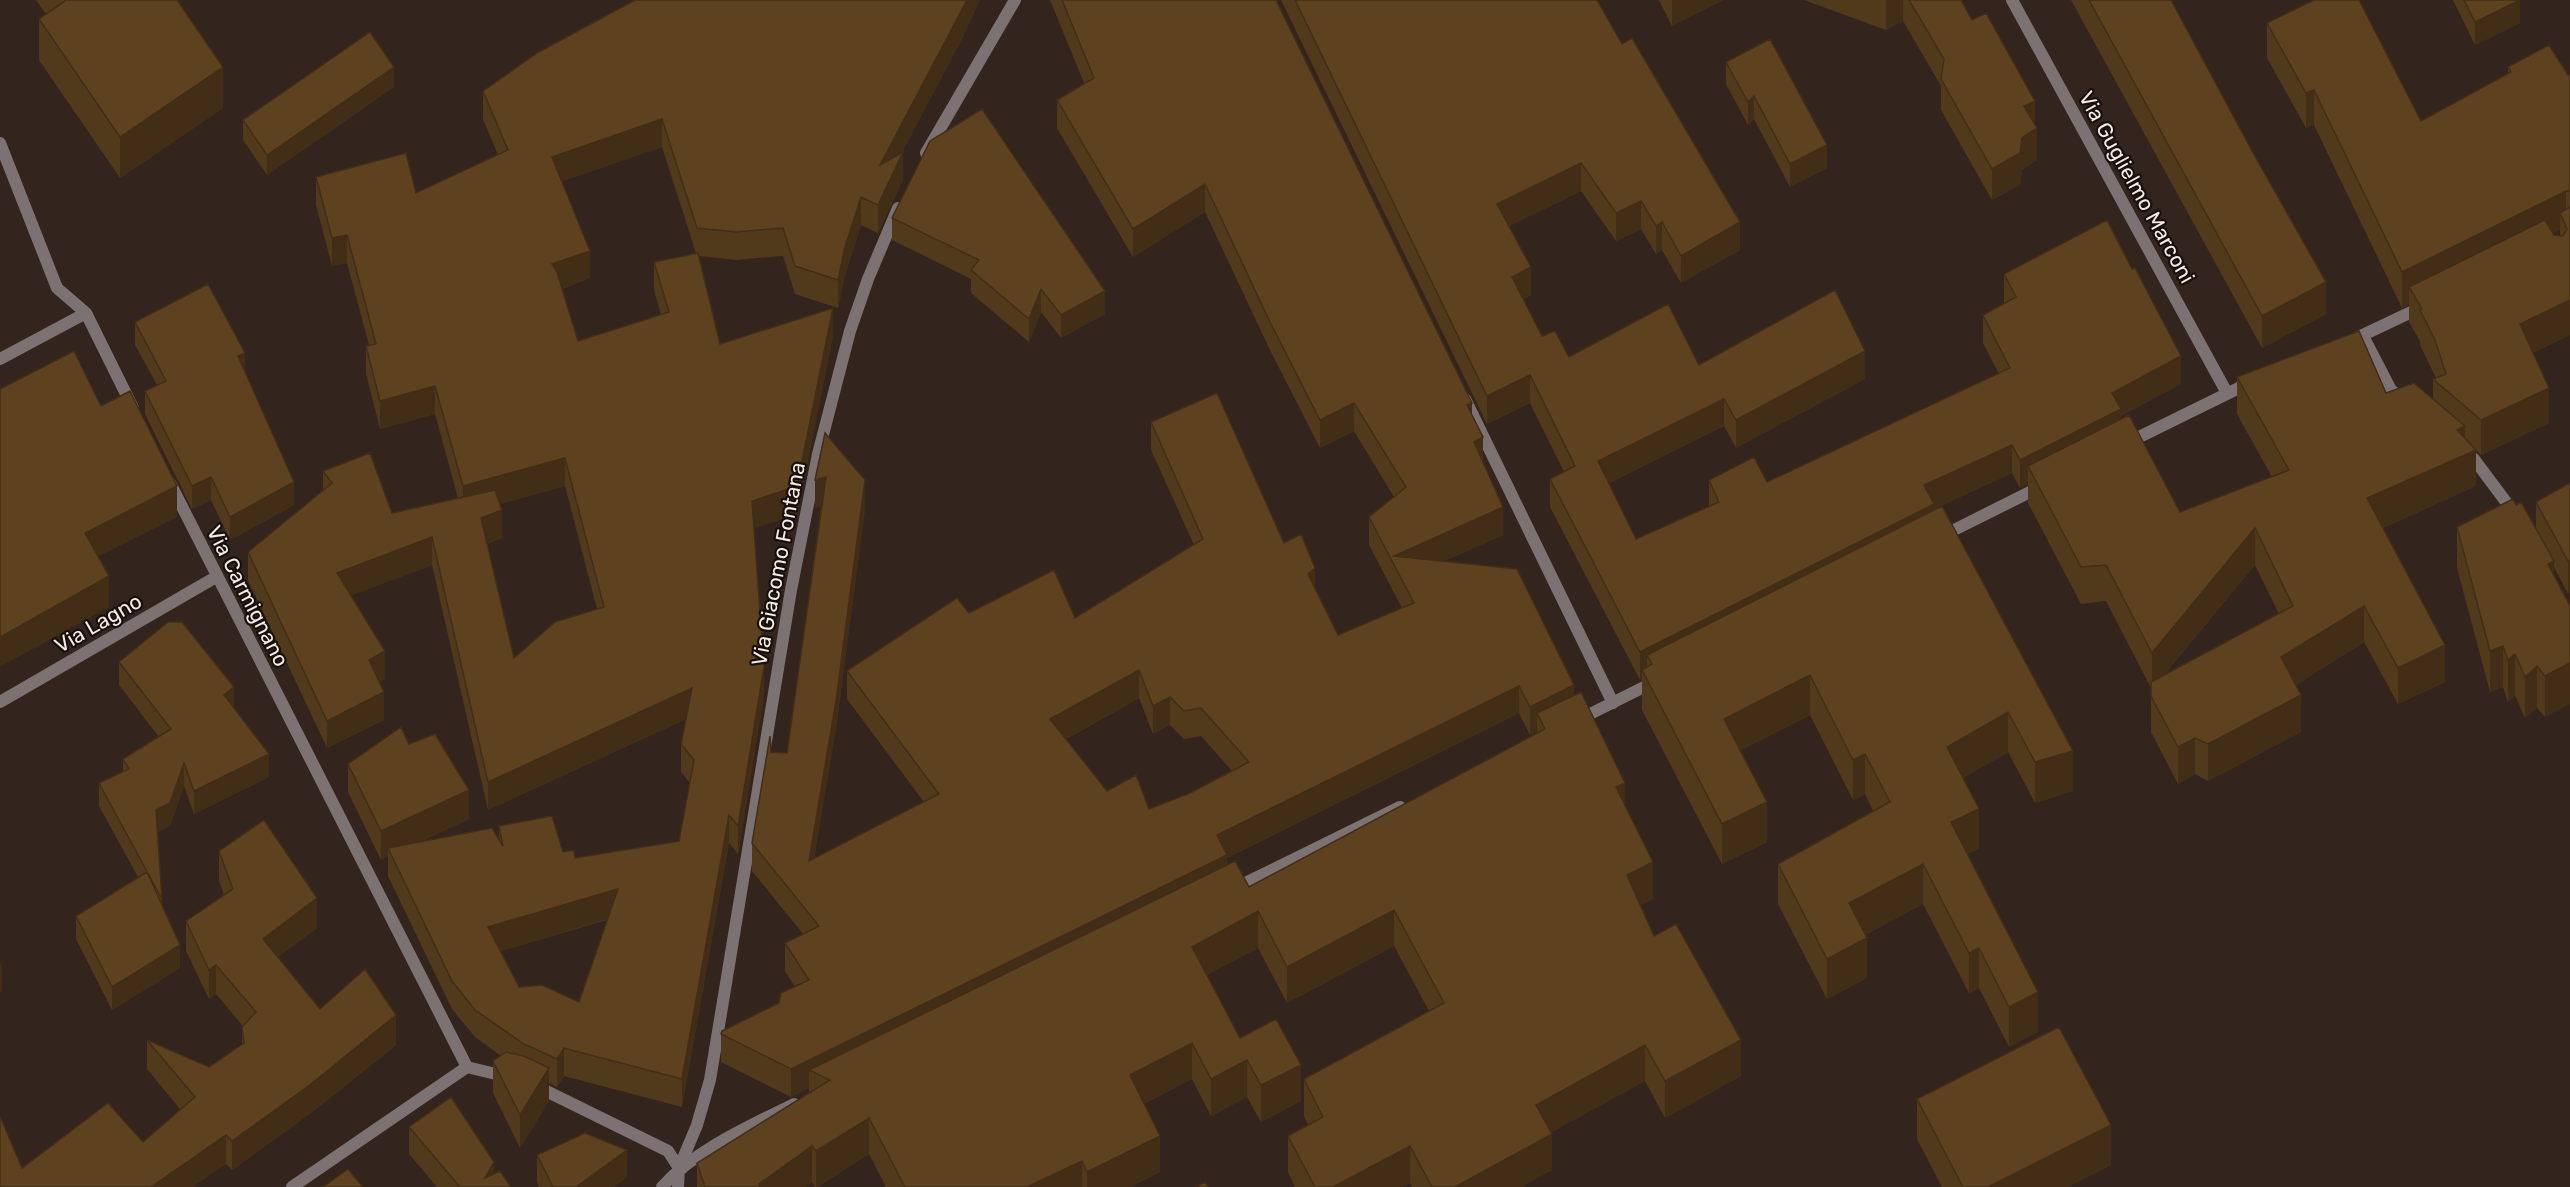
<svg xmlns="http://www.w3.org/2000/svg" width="2570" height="1187" font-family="Rubik,sans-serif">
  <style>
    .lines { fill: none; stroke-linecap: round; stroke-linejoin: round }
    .minor { stroke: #7c7273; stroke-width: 12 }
    .wall { fill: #51391c; fill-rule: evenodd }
    .shaded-wall { fill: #422e16 }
    .building { fill: #5e4220; stroke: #422e16; stroke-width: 1.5; fill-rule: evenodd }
    .labels { text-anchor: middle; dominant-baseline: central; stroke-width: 4.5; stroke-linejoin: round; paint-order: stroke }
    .street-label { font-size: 21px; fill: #f6ebe6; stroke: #17100d }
  </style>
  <rect width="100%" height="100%" fill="#34241e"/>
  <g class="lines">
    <!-- minor -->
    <path class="minor" d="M 2012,0 L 2227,393
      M 0,143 L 57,288 L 86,313 L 133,408
      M 926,153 L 1015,0
      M 2363,336 L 2391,390 L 2405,401
      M 2348,342 L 2424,306
      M 0,359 L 86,313
      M 1465,399 L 1613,703
      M 2127,443 L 2251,382
      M 2464,451 L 2474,459 L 2515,514
      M 170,483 L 467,1067
      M 1942,536 L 2042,486
      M 0,702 L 216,577
      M 1578,720 L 1656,681
      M 1233,889 L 1400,807
      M 536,1086 L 668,1151 L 679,1168
      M 292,1187 L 467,1067 L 508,1077
      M 662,1187 C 695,1150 750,1126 794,1104
      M 678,1187 L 679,1168 L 697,1125 L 710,1080 L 791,590 L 818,454 L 850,331 L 868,279 L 898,208"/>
  </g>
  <!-- wall -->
  <path class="wall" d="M 36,0 L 177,0 L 223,108 L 120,178 L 39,60 L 39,19 L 46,14 Z
    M 1050,0 L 1276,0 L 1472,415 L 1483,463 L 1503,535 L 1444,561 L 1574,695 L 1625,806 L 1653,899 L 1640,905 L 1654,936 L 1741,1076 L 1665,1118 L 1645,1081 L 1551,1132 L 1552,1170 L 1521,1187 L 1412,1187 L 1410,1183 L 1401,1187 L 1295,1187 L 1288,1172 L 1288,1136 L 1308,1125 L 1304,1116 L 1304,1079 L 1429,1011 L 1394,946 L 1287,1003 L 1258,948 L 1206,975 L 1240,1038 L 1301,1101 L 1261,1122 L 1247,1097 L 1211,1116 L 1192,1079 L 1144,1104 L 1160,1172 L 1130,1187 L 886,1187 L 869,1154 L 817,1187 L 815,1187 L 812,1182 L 805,1187 L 697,1187 L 697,1163 L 809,1094 L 809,1088 L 791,1097 L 721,1062 L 721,1034 L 779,1003 L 795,987 L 785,971 L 785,943 L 803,934 L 752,871 L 752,843 L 771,752 L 787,753 L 821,506 L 815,508 L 815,480 L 865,508 L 836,728 L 814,859 L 924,802 L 847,699 L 847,671 L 969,613 L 1075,618 L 1194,545 L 1151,450 L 1151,422 L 1284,543 L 1315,590 L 1338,635 L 1402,608 L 1369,545 L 1369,517 L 1394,497 L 1354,431 L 1320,448 L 1270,350 L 1205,212 L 1133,257 L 1057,128 L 1057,100 L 1084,83 ZM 1139,698 L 1153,734 L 1170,725 L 1184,739 L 1201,736 L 1232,771 L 1190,793 L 1149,809 L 1107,791 L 1066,739 ZM 1519,713 L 1530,735 L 1537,731 L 1537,733 L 1249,887 L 1227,865 L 1227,858 Z
    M 1281,0 L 1597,0 L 1740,250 L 1681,283 L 1662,250 L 1656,254 L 1641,229 L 1616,241 L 1581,191 L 1509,226 L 1531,295 L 1523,299 L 1542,336 L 1569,357 L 1699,365 L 1865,379 L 1736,448 L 1724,426 L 1609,483 L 1636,539 L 1709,506 L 1709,480 L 1767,482 L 1999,374 L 1983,343 L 1983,315 L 2004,303 L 2004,274 L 2181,384 L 2121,416 L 2121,419 L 2180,512 L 2272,477 L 2237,414 L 2237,377 L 2386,393 L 2433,399 L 2433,379 L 2436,378 L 2420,345 L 2420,341 L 2409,322 L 2409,304 L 2402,308 L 2314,125 L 2306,128 L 2267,58 L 2267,23 L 2421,121 L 2508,74 L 2508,67 L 2568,75 L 2570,75 L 2570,335 L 2533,353 L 2549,423 L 2481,455 L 2476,450 L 2476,486 L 2383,528 L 2445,682 L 2398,704 L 2364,642 L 2296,685 L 2301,732 L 2208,781 L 2195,774 L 2178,784 L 2151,732 L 2151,688 L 2106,601 L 2081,604 L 2028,503 L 2028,484 L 2020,488 L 2012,473 L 1934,509 L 2073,791 L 2035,803 L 2008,752 L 1963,778 L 1979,849 L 1967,854 L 2038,1032 L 2009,1047 L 1979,988 L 1969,993 L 1923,904 L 1865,935 L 1867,978 L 1827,999 L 1778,904 L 1778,864 L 1873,811 L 1865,794 L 1853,800 L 1810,715 L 1741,750 L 1767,842 L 1722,864 L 1642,710 L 1642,679 L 1640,680 L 1550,507 L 1550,479 L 1564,472 L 1530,403 L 1487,424 ZM 2560,230 L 2560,236 L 2554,235 L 2553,233 ZM 2255,565 L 2279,614 L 2164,675 Z
    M 1659,0 L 1723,0 L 1672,26 Z
    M 1804,0 L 1961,0 L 2035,124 L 2037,160 L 2022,170 L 2020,185 L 1992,200 L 1941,110 L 1941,86 L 1903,21 L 1886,30 Z
    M 2071,0 L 2171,0 L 2326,314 L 2262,348 Z
    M 2453,0 L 2520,0 L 2520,23 L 2475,45 Z
    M 964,35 L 902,152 L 903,180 L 878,233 L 861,225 L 845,275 L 838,308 L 795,294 L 783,256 L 736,260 L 699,256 L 720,344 L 833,336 L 797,514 L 754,528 L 764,695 L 738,854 L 729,843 L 682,1107 L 564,1076 L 557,1087 L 549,1083 L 549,1101 L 520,1148 L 493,1093 L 493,1061 L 501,1056 L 475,1037 L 452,1009 L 388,876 L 388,856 L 381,860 L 348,792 L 348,764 L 409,744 L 469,819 L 420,842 L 499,839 L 499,826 L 563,852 L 575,858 L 679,841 L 690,783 L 681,772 L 681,744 L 686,719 L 488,810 L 432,565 L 351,595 L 385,679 L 379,682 L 384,720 L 327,748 L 248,580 L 248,552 L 323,490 L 323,471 L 392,513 L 458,498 L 435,414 L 380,429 L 366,374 L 366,346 L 369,345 L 347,263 L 332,266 L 316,205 L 316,177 L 416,193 L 498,155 L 483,119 L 483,91 ZM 662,147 L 696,253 L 654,262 L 654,290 L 661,315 L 578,341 L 562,289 L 590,278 L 562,181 ZM 565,486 L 597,609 L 514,658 L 487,544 L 502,538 L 500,504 ZM 607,920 L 579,1002 L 519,987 L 501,951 Z
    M 1726,62 L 1827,168 L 1790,187 L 1754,119 L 1748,125 L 1726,84 Z
    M 394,87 L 267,175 L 243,140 L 243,120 Z
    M 892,218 L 1105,314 L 1061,338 L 1041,312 L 1029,342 L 971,293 L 971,279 L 892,240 Z
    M 135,322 L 245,370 L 294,505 L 230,540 L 211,500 L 192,509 L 145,414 L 145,391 L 157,385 L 135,345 Z
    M 2570,483 L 2568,594 L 2554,567 L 2545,717 L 2537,708 L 2525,718 L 2515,695 L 2508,702 L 2503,687 L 2490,692 L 2457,568 L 2457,527 L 2516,505 L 2536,528 L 2536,502 Z
    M 119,662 L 234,708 L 269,777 L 194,814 L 184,786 L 170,826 L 158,832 L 162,905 L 180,968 L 112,1010 L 76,939 L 76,916 L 138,877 L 99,806 L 99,783 L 123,771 L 123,759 L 159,737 L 119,685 Z
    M 219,851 L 317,928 L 278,957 L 320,1009 L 396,1045 L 311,1113 L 232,1170 L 226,1164 L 22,1168 L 143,1142 L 180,1109 L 147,1069 L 147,1040 L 209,1067 L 242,1045 L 242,1027 L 243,1026 L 216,994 L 209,999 L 186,951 L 186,921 L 224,895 L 219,881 Z
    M 1917,1099 L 2111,1165 L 2067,1187 L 1942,1187 L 1917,1139 Z
    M 409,1127 L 494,1173 L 511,1187 L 437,1187 L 409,1154 Z
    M 537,1155 L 627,1177 L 614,1187 L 539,1187 L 537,1182 Z"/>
  <!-- shaded-wall -->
  <path class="shaded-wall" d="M 967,0 L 980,0 L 964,35 L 880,193 L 880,165 Z
    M 1672,0 L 1723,0 L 1672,26 Z
    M 1886,0 L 1903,0 L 1903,21 L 1886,30 Z
    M 2520,0 L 2520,23 L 2475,45 L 2475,22 Z
    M 223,67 L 223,108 L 120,178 L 120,137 Z
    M 394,67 L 394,87 L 267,175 L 267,155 Z
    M 2314,90 L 2314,125 L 2306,128 L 2306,93 Z
    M 1754,96 L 1754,119 L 1748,125 L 1748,102 Z
    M 2035,101 L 2035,130 L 2037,128 L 2037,160 L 2022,170 L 2020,185 L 1992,200 L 1992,169 L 2024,106 Z
    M 662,119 L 662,147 L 552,185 L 552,157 Z
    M 1827,145 L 1827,168 L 1790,187 L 1790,164 Z
    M 903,152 L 903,180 L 878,233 L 878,205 Z
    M 1581,163 L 1581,191 L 1497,232 L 1497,204 Z
    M 1205,184 L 1205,212 L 1133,257 L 1133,229 Z
    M 2566,191 L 2566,227 L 2560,213 L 2560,230 L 2417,300 L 2409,287 L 2409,304 L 2402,308 L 2402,272 Z
    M 861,197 L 861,225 L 845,275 L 838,308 L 838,280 L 845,247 Z
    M 1641,201 L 1641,229 L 1616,241 L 1616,213 Z
    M 1662,222 L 1662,250 L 1656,254 L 1656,226 Z
    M 1740,222 L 1740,250 L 1681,283 L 1681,256 Z
    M 347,235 L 347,263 L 332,266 L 332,238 Z
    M 590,251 L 590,278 L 552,292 L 552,264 Z
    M 1531,267 L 1531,295 L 1512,305 L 1512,277 Z
    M 2326,282 L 2326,314 L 2262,348 L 2262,316 Z
    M 1041,289 L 1041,312 L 1029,342 L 1029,319 Z
    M 1105,291 L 1105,314 L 1061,338 L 1061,315 Z
    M 2570,300 L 2570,335 L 2520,359 L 2520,324 Z
    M 833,308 L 833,336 L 797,514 L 752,529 L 752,501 Z
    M 1865,351 L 1865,379 L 1736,448 L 1736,420 Z
    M 245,353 L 245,376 L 238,356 Z
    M 2181,356 L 2181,384 L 2121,416 L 2121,437 L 2028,466 L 2028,484 L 2020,488 L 2020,460 L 2112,393 Z
    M 1530,375 L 1530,403 L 1487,424 L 1487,396 Z
    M 435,386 L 435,414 L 380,429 L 380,401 Z
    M 2549,388 L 2549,423 L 2481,455 L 2481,420 Z
    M 1724,399 L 1724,426 L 1598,489 L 1598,461 Z
    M 1354,403 L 1354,431 L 1320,448 L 1320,420 Z
    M 1472,403 L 1472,431 L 1467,405 Z
    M 2465,426 L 2465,454 L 2476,450 L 2476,486 L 2367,535 L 2367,498 L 2457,430 Z
    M 1483,437 L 1483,465 L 1474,442 Z
    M 2012,445 L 2012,473 L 1934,509 L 1934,532 L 1652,664 L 1647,655 L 1647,676 L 1642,670 L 1642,679 L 1640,680 L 1640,652 L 1924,485 Z
    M 565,458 L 565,486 L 463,514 L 463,486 Z
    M 211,477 L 211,500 L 192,509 L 192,486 Z
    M 826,477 L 826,505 L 815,508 L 815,480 Z
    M 865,480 L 865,508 L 836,728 L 809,889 L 809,861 Z
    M 294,482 L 294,505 L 230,540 L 230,517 Z
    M 177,486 L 177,517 L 85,563 L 85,533 Z
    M 1503,507 L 1503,535 L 1402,580 L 1394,556 Z
    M 502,510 L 502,538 L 481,546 L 481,518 Z
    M 2255,528 L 2255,565 L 2152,689 L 2152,653 Z
    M 432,537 L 432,565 L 337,601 L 337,573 Z
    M 2570,560 L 2570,593 L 2568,594 L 2568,561 Z
    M 2554,561 L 2554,602 L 2548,564 Z
    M 1315,568 L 1315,596 L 1308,574 Z
    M 109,576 L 109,607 L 0,667 L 0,637 Z
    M 2364,606 L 2364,642 L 2281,694 L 2281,657 Z
    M 2445,645 L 2445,682 L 2398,704 L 2398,668 Z
    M 2503,646 L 2503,687 L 2490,692 L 2490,651 Z
    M 385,651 L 385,679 L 369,688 L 369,660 Z
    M 2515,654 L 2515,695 L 2508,702 L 2508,660 Z
    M 2570,663 L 2570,704 L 2545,717 L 2545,676 Z
    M 2537,666 L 2537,708 L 2525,718 L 2525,677 Z
    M 764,667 L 764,695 L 738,854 L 738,826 Z
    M 1139,670 L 1139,698 L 1050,747 L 1050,719 Z
    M 1810,675 L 1810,715 L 1724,759 L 1724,719 Z
    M 1574,685 L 1574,713 L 1537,713 L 1537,731 L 1530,735 L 1530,707 Z
    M 1519,686 L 1519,713 L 1227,858 L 1227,883 L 809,1070 L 809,1088 L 791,1097 L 791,1069 L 1217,835 Z
    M 234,687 L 234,710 L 224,695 Z
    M 692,688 L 692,716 L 488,810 L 488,782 Z
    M 384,692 L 384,720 L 327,748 L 327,721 Z
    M 2301,695 L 2301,732 L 2208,781 L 2208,744 Z
    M 1170,697 L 1170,725 L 1153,734 L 1153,706 Z
    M 2008,712 L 2008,752 L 1947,787 L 1947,747 Z
    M 2195,738 L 2195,774 L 2178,784 L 2178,747 Z
    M 2073,751 L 2073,791 L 2035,803 L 2035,762 Z
    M 269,754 L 269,777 L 194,814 L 194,791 Z
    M 1865,754 L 1865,794 L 1853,800 L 1853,760 Z
    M 184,763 L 184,786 L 170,826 L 156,833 L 156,810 Z
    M 1625,783 L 1625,819 L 1616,787 Z
    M 469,790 L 469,819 L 392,855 L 388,848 L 388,856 L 381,860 L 381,831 Z
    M 1767,802 L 1767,842 L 1722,864 L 1722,824 Z
    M 1979,809 L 1979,849 L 1951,862 L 1951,822 Z
    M 729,815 L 729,843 L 682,1107 L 682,1079 Z
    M 1653,862 L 1653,899 L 1627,911 L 1627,875 Z
    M 1923,864 L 1923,904 L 1849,943 L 1849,903 Z
    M 618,889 L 618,916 L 488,955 L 488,927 Z
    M 317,898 L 317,928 L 263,968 L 263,939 Z
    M 1394,910 L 1394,946 L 1287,1003 L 1287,967 Z
    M 1258,911 L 1258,948 L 1192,983 L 1192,947 Z
    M 1867,938 L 1867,978 L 1827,999 L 1827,959 Z
    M 180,945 L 180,968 L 112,1010 L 112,987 Z
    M 1979,948 L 1979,988 L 1969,993 L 1969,953 Z
    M 2,963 L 2,991 L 0,992 L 0,964 Z
    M 216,965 L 216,994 L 209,999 L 209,970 Z
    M 2038,992 L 2038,1032 L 2009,1047 L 2009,1007 Z
    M 396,1015 L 396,1045 L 311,1113 L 232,1170 L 232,1141 Z
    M 1741,1040 L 1741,1076 L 1665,1118 L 1665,1081 Z
    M 1192,1043 L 1192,1079 L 1130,1111 L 1130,1075 Z
    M 1645,1045 L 1645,1081 L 1536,1141 L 1536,1105 Z
    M 564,1048 L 564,1076 L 557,1087 L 557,1059 Z
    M 1247,1060 L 1247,1097 L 1211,1116 L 1211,1079 Z
    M 1301,1065 L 1301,1101 L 1261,1122 L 1261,1085 Z
    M 549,1068 L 549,1101 L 520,1148 L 520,1115 Z
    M 869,1118 L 869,1154 L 816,1187 L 816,1151 Z
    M 2111,1125 L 2111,1165 L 2067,1187 L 1988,1187 Z
    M 1552,1134 L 1552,1170 L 1521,1187 L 1455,1187 Z
    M 226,1135 L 226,1164 L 193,1187 L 151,1187 Z
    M 1160,1136 L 1160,1172 L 1130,1187 L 1087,1187 L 1087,1172 Z
    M 812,1146 L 812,1182 L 805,1187 L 759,1187 L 759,1184 Z
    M 1410,1146 L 1410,1183 L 1401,1187 L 1333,1187 Z
    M 627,1150 L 627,1177 L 614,1187 L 576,1187 Z
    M 1082,1161 L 1082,1187 L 1027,1187 Z
    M 494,1162 L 494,1187 L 485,1178 Z"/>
  <!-- building -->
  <path class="building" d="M 65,0 L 177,0 L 223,67 L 120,137 L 39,19 L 65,1 Z
    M 635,0 L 967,0 L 880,165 L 903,152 L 878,205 L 861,197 L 845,247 L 838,280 L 795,266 L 783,228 L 736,232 L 697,228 L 662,119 L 552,157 L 590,251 L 552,264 L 557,272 L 578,341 L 669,312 L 654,262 L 698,253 L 720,344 L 833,308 L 797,486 L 752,501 L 764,667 L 738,826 L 729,815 L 682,1079 L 564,1048 L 557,1059 L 524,1044 L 475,1010 L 452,981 L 388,848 L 492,828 L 503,846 L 499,826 L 552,816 L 563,852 L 574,850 L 575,858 L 679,841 L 694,760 L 681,744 L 692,688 L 488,782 L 432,537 L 337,573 L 385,651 L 369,660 L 384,692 L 327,721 L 248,552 L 332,483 L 323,471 L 370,453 L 392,513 L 495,490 L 502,510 L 481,518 L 514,658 L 555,622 L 604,607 L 565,458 L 463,486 L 435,386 L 380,401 L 366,346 L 376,344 L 347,235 L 332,238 L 316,177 L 406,153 L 416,193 L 508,150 L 483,91 L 537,53 ZM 618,889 L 579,1002 L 542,985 L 519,987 L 488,927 Z
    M 1062,0 L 1276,0 L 1472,403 L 1467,405 L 1483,437 L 1474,442 L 1503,507 L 1394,556 L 1517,569 L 1574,685 L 1530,707 L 1519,686 L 1217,835 L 1227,855 L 791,1069 L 721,1034 L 722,1031 L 779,1003 L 781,993 L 809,980 L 785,943 L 819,926 L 752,843 L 770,736 L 771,752 L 787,753 L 826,477 L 815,480 L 825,433 L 865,480 L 836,701 L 809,861 L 939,794 L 847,671 L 957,598 L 969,613 L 1054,570 L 1075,618 L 1203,539 L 1151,422 L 1217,393 L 1284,543 L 1301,534 L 1315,568 L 1308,574 L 1338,635 L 1414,603 L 1369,517 L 1406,487 L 1354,403 L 1320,420 L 1270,322 L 1205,184 L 1133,229 L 1057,100 L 1094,78 ZM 1139,670 L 1153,706 L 1170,697 L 1184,711 L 1201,708 L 1249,762 L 1190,793 L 1149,809 L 1136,775 L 1107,791 L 1050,719 Z
    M 1295,0 L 1597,0 L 1622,44 L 1632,38 L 1740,222 L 1681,256 L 1662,222 L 1656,226 L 1641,201 L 1616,213 L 1581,163 L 1497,204 L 1531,267 L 1512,277 L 1542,336 L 1555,331 L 1569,357 L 1668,304 L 1699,365 L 1835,290 L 1865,351 L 1736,420 L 1724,399 L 1598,461 L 1636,539 L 1719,502 L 1709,480 L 1754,457 L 1767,482 L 2010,368 L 1983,315 L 2016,297 L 2004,274 L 2107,220 L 2132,269 L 2135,268 L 2181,356 L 2112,393 L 2121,409 L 2020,460 L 2012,445 L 1924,485 L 1934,504 L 1640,652 L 1550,479 L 1575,466 L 1530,375 L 1487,396 Z
    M 1909,0 L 1961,0 L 1972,20 L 1986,13 L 2035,101 L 2024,106 L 2037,128 L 2022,138 L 2020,153 L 1992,169 L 1941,79 L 1944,59 Z
    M 2089,0 L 2171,0 L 2252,151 L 2326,282 L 2262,316 Z
    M 2314,0 L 2359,0 L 2421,121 L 2511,72 L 2508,67 L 2549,45 L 2568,75 L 2570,75 L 2570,191 L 2566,191 L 2402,272 L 2314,90 L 2306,93 L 2267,23 Z
    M 2464,0 L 2520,0 L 2475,22 Z
    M 370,32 L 394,67 L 267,155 L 243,120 Z
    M 1770,39 L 1827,145 L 1790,164 L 1754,96 L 1748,102 L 1726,62 Z
    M 982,109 L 1105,291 L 1061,315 L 1041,289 L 1029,319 L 971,270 L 979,260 L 892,218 L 930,141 Z
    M 2570,207 L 2570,300 L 2520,324 L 2549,388 L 2481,420 L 2433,379 L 2446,374 L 2435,340 L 2420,310 L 2422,309 L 2409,287 L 2545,220 L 2554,235 L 2563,236 L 2567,229 L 2560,213 Z
    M 208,284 L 245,353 L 238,356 L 294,482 L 230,517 L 211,477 L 192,486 L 145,391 L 166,381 L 135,322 Z
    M 2359,331 L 2386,393 L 2414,383 L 2465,426 L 2457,430 L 2476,450 L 2367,498 L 2445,645 L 2398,668 L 2364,606 L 2281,657 L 2301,695 L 2208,744 L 2195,738 L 2178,747 L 2151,696 L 2151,682 L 2293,606 L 2255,528 L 2152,653 L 2106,565 L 2081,567 L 2028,466 L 2129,415 L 2180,512 L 2289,470 L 2237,377 Z
    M 74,351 L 101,406 L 130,391 L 177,486 L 85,533 L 109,576 L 0,637 L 0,389 Z
    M 2570,483 L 2570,560 L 2568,561 L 2536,502 Z
    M 2513,499 L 2516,505 L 2521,502 L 2554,561 L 2548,564 L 2570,606 L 2570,663 L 2545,676 L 2537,666 L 2525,677 L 2515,654 L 2508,660 L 2503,646 L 2490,651 L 2457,527 Z
    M 1942,506 L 2073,751 L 2035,762 L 2008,712 L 1947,747 L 1979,809 L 1951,822 L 2038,992 L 2009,1007 L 1979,948 L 1969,953 L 1923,864 L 1849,903 L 1867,938 L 1827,959 L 1778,864 L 1890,802 L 1865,754 L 1853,760 L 1810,675 L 1724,719 L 1767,802 L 1722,824 L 1642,670 L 1652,664 L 1647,655 Z
    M 168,622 L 182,622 L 234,687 L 224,695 L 269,754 L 194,791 L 184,763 L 170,803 L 156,810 L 162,899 L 99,783 L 129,769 L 123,759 L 171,729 L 119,662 Z
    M 1581,692 L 1625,783 L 1616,787 L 1653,862 L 1627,875 L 1654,936 L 1676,924 L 1741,1040 L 1665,1081 L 1645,1045 L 1536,1105 L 1552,1134 L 1455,1187 L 1432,1187 L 1410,1146 L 1333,1187 L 1315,1187 L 1288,1136 L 1323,1117 L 1304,1079 L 1444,1003 L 1394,910 L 1287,967 L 1258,911 L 1192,947 L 1240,1038 L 1276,1019 L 1301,1065 L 1261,1085 L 1247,1060 L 1211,1079 L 1192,1043 L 1130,1075 L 1160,1136 L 1087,1172 L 1082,1161 L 1027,1187 L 905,1187 L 869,1118 L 816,1151 L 812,1146 L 759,1184 L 760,1187 L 705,1187 L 697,1163 L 830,1080 L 809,1070 L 1235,861 L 1249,887 L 1545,729 L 1537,713 Z
    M 401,727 L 409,744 L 435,734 L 469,790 L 381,831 L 348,764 Z
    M 264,820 L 317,898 L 263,939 L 320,1009 L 365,969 L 396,1015 L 311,1084 L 232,1141 L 226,1135 L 151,1187 L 0,1187 L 0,1116 L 22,1168 L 108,1103 L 143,1142 L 195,1097 L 147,1040 L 209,1067 L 244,1043 L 242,1027 L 256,1012 L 216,965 L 209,970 L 186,921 L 233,889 L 219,851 Z
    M 147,872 L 180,945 L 112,987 L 76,916 Z
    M 2059,1027 L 2111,1125 L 1988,1187 L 1963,1187 L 1917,1099 Z
    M 506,1052 L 524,1056 L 549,1068 L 520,1115 L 493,1061 Z
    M 451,1097 L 494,1162 L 485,1178 L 500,1171 L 511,1187 L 460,1187 L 409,1127 Z
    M 585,1133 L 627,1150 L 576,1187 L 553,1187 L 537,1155 Z
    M 348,1169 L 363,1187 L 323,1187 Z
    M 1205,1182 L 1208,1187 L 1195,1187 Z"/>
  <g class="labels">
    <!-- street labels -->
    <g class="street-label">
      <text transform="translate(2137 187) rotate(61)">Via Guglielmo Marconi</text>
      <text transform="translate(778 564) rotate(-79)">Via Giacomo Fontana</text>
      <text transform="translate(248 596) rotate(63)">Via Carmignano</text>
      <text transform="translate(98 623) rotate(-30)">Via Lagno</text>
    </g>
  </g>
</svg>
